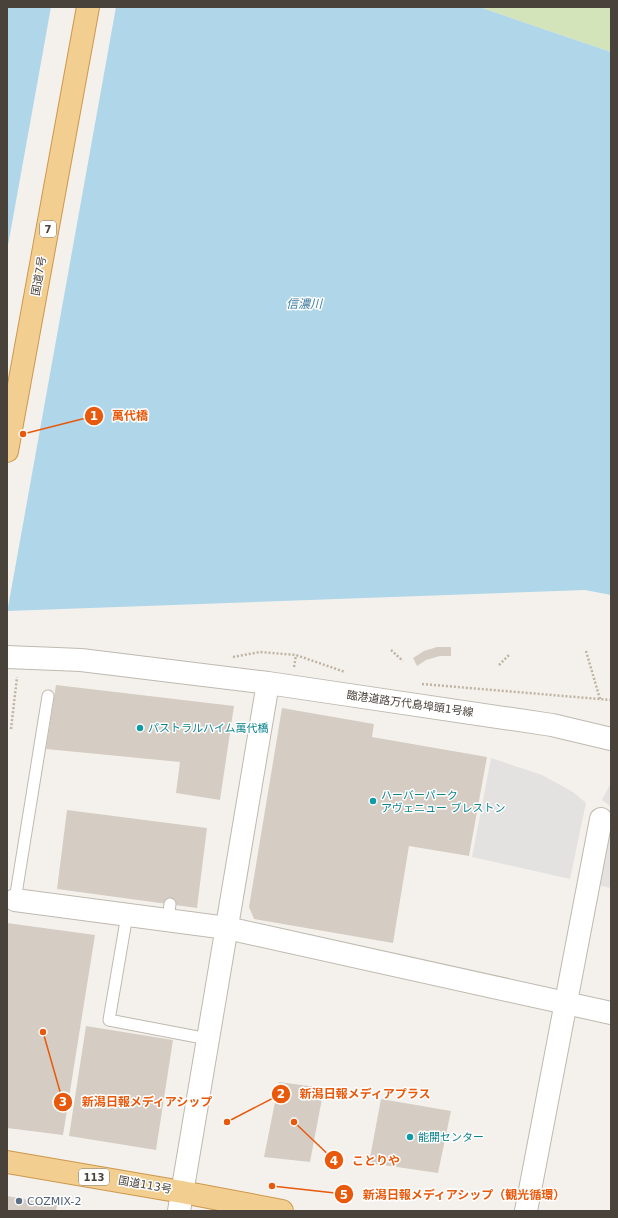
<svg xmlns="http://www.w3.org/2000/svg" width="618" height="1218" font-family="'DejaVu Sans','Noto Sans JP',sans-serif">
  <style>
    .green { fill: #d3e4ba }
    .parking { fill: #e4e2e0 }
    .water { fill: #b0d6ea }
    .pier { fill: #f4f1ec }
    .building { fill: #d5cdc3 }
    .lines { fill: none; stroke-linecap: round; stroke-linejoin: round }
    .service-casing { stroke: #bfb9af; stroke-width: 13 }
    .minor-casing { stroke: #bfb9af; stroke-width: 24 }
    .tertiary-casing { stroke: #bfb9af; stroke-width: 24 }
    .trunk-casing { stroke: #ce974c; stroke-width: 24 }
    .path { stroke: #bfb3a2; stroke-width: 2.5; stroke-dasharray: 2 2; stroke-linecap: butt }
    .service { stroke: #fff; stroke-width: 11 }
    .minor { stroke: #fff; stroke-width: 22 }
    .tertiary { stroke: #fff; stroke-width: 22 }
    .trunk { stroke: #f2ce90; stroke-width: 22 }
    .culture-dot { fill: #0f9aa8; stroke: #fff; stroke-width: 1.5 }
    .service-dot { fill: #5c6f8a; stroke: #fff; stroke-width: 1.5 }
    .labels { text-anchor: middle; dominant-baseline: central; stroke-width: 3; stroke-linejoin: round; paint-order: stroke }
    .shield { fill: #fff; stroke: #7f7b75; stroke-width: 1 }
    .shield-label { font-size: 10px; font-weight: bold; fill: #48423a }
    .street-label { font-size: 11px; fill: #48423a; stroke: #fff }
    .culture-label { font-size: 11px; fill: #0d838f; stroke: #fff; text-anchor: start }
    .service-label { font-size: 11px; fill: #4e5e75; stroke: #fff; text-anchor: start }
    .water-label { font-size: 12px; font-style: italic; fill: #3c7da2; stroke: #fff }
    .leader { fill: none; stroke: #e8590c; stroke-width: 1.5 }
    .callout-dot { fill: #e8590c; stroke: #fff; stroke-width: 1.5 }
    .mark-label { font-size: 12px; text-anchor: middle; font-weight: bold; fill: #fff }
    .callout-label { font-size: 12px; text-anchor: middle; font-weight: bold; fill: #e8590c; stroke: #fff; stroke-width: 3; stroke-linejoin: round; paint-order: stroke }
  </style>
  <rect width="100%" height="100%" fill="#f4f1ec"/>
  <!-- green -->
  <path class="green" d="M 479,7 L 611,7 L 611,52 Z"/>
  <!-- parking -->
  <path class="parking" d="M 491,758 L 542,775 L 573,792 L 586,803 L 570,879 L 472,857 Z
    M 611,783 L 611,807 L 602,800 Z
    M 611,828 L 611,888 L 597,885 Z"/>
  <!-- water -->
  <path class="water" d="M 7,7 L 479,7 L 611,52 L 611,595 L 585,590 L 7,611 Z"/>
  <!-- pier -->
  <path class="pier" d="M 51,7 L 116,7 L 7,613 L 7,251 Z"/>
  <!-- building -->
  <path class="building" d="M 437,647 L 451,647 L 451,656 L 440,656 L 426,660 L 417,666 L 413,658 L 424,651 Z
    M 56,685 L 234,706 L 220,800 L 176,793 L 180,762 L 46,749 Z
    M 282,708 L 374,724 L 372,737 L 487,757 L 469,856 L 409,846 L 393,943 L 254,919 L 249,907 Z
    M 67,810 L 207,828 L 197,908 L 57,889 Z
    M 7,923 L 95,935 L 63,1135 L 7,1128 Z
    M 86,1026 L 173,1040 L 156,1150 L 69,1136 Z
    M 279,1082 L 324,1088 L 310,1162 L 264,1157 Z
    M 381,1099 L 451,1111 L 438,1173 L 369,1163 Z
    M 7,1196 L 57,1205 L 56,1211 L 7,1211 Z"/>
  <g class="lines">
    <defs>
      <path id="service" d="M 15,900 L 48,696
        M 127,915 L 109,1020 L 208,1039
        M 168,920 L 170,904"/>
      <path id="minor" d="M 15,900 L 227,928 L 611,1013
        M 526,1211 L 601,819"/>
      <path id="tertiary" d="M 7,657 L 81,660 L 268,683 L 552,725 L 611,739
        M 179,1211 L 268,683"/>
      <path id="trunk" d="M 7,451 L 88,7
        M 7,1162 L 182,1192 L 282,1211"/>
    </defs>
    <!-- service casing -->
    <use href="#service" class="service-casing"/>
    <!-- minor casing -->
    <use href="#minor" class="minor-casing"/>
    <!-- tertiary casing -->
    <use href="#tertiary" class="tertiary-casing"/>
    <!-- trunk casing -->
    <use href="#trunk" class="trunk-casing"/>
    <!-- path -->
    <path class="path" d="M 391,650 L 403,661
      M 586,651 L 600,699
      M 233,657 L 260,652 L 296,655 L 345,672
      M 499,665 L 509,655
      M 294,667 L 296,655
      M 422,684 L 611,700
      M 11,729 L 17,677"/>
    <!-- service -->
    <use href="#service" class="service"/>
    <!-- minor -->
    <use href="#minor" class="minor"/>
    <!-- tertiary -->
    <use href="#tertiary" class="tertiary"/>
    <!-- trunk -->
    <use href="#trunk" class="trunk"/>
  </g>
  <!-- markers -->
  <g class="culture-dot">
    <circle cx="140" cy="728" r="4"/>
    <circle cx="373" cy="801" r="4"/>
    <circle cx="410" cy="1137" r="4"/>
  </g>
  <circle class="service-dot" cx="19" cy="1201" r="4"/>
  <g class="labels">
    <!-- shield labels -->
    <g class="shield">
      <rect x="40" y="221" width="16" height="16" rx="3"/>
      <rect x="79" y="1169" width="30" height="16" rx="3"/>
    </g>
    <g class="shield-label">
      <text x="48" y="229">7</text>
      <text x="94" y="1177">113</text>
    </g>
    <!-- street labels -->
    <g class="street-label">
      <text transform="translate(39 276) rotate(-80)">国道7号</text>
      <text transform="translate(410 704) rotate(8)">臨港道路万代島埠頭1号線</text>
      <text transform="translate(145 1185) rotate(10)">国道113号</text>
    </g>
    <!-- culture labels -->
    <g class="culture-label">
      <text x="148" y="728">パストラルハイム萬代橋</text>
      <text x="381" y="795">ハーバーパーク<tspan x="381" dy="13">アヴェニュー ブレストン</tspan></text>
      <text x="418" y="1137">能開センター</text>
    </g>
    <!-- service labels -->
    <g class="service-label">
      <text x="27" y="1201">COZMIX-2</text>
    </g>
    <!-- water labels -->
    <g class="water-label">
      <text x="304" y="304">信濃川</text>
    </g>
  </g>
  <!-- callouts -->
  <path class="leader" d="M23 434L94 416M227 1122L281 1094M43 1032L63 1102M294 1122L334 1160M272 1186L344 1194"/>
  <g class="callout-dot">
    <circle cx="23" cy="434" r="4"/>
    <circle cx="227" cy="1122" r="4"/>
    <circle cx="43" cy="1032" r="4"/>
    <circle cx="294" cy="1122" r="4"/>
    <circle cx="272" cy="1186" r="4"/>
    <circle cx="94" cy="416" r="10"/>
    <circle cx="281" cy="1094" r="10"/>
    <circle cx="63" cy="1102" r="10"/>
    <circle cx="334" cy="1160" r="10"/>
    <circle cx="344" cy="1194" r="10"/>
  </g>
  <g class="mark-label">
    <text x="94" y="420">1</text>
    <text x="281" y="1098">2</text>
    <text x="63" y="1106">3</text>
    <text x="334" y="1165">4</text>
    <text x="344" y="1199">5</text>
  </g>
  <g class="callout-label">
    <text x="130" y="420">萬代橋</text>
    <text x="365" y="1098">新潟日報メディアプラス</text>
    <text x="147" y="1106">新潟日報メディアシップ</text>
    <text x="376" y="1165">ことりや</text>
    <text x="464" y="1199">新潟日報メディアシップ（観光循環）</text>
  </g>
  <!-- border -->
  <rect width="618" height="1218" fill="none" stroke="#48423a" stroke-width="16"/>
</svg>
